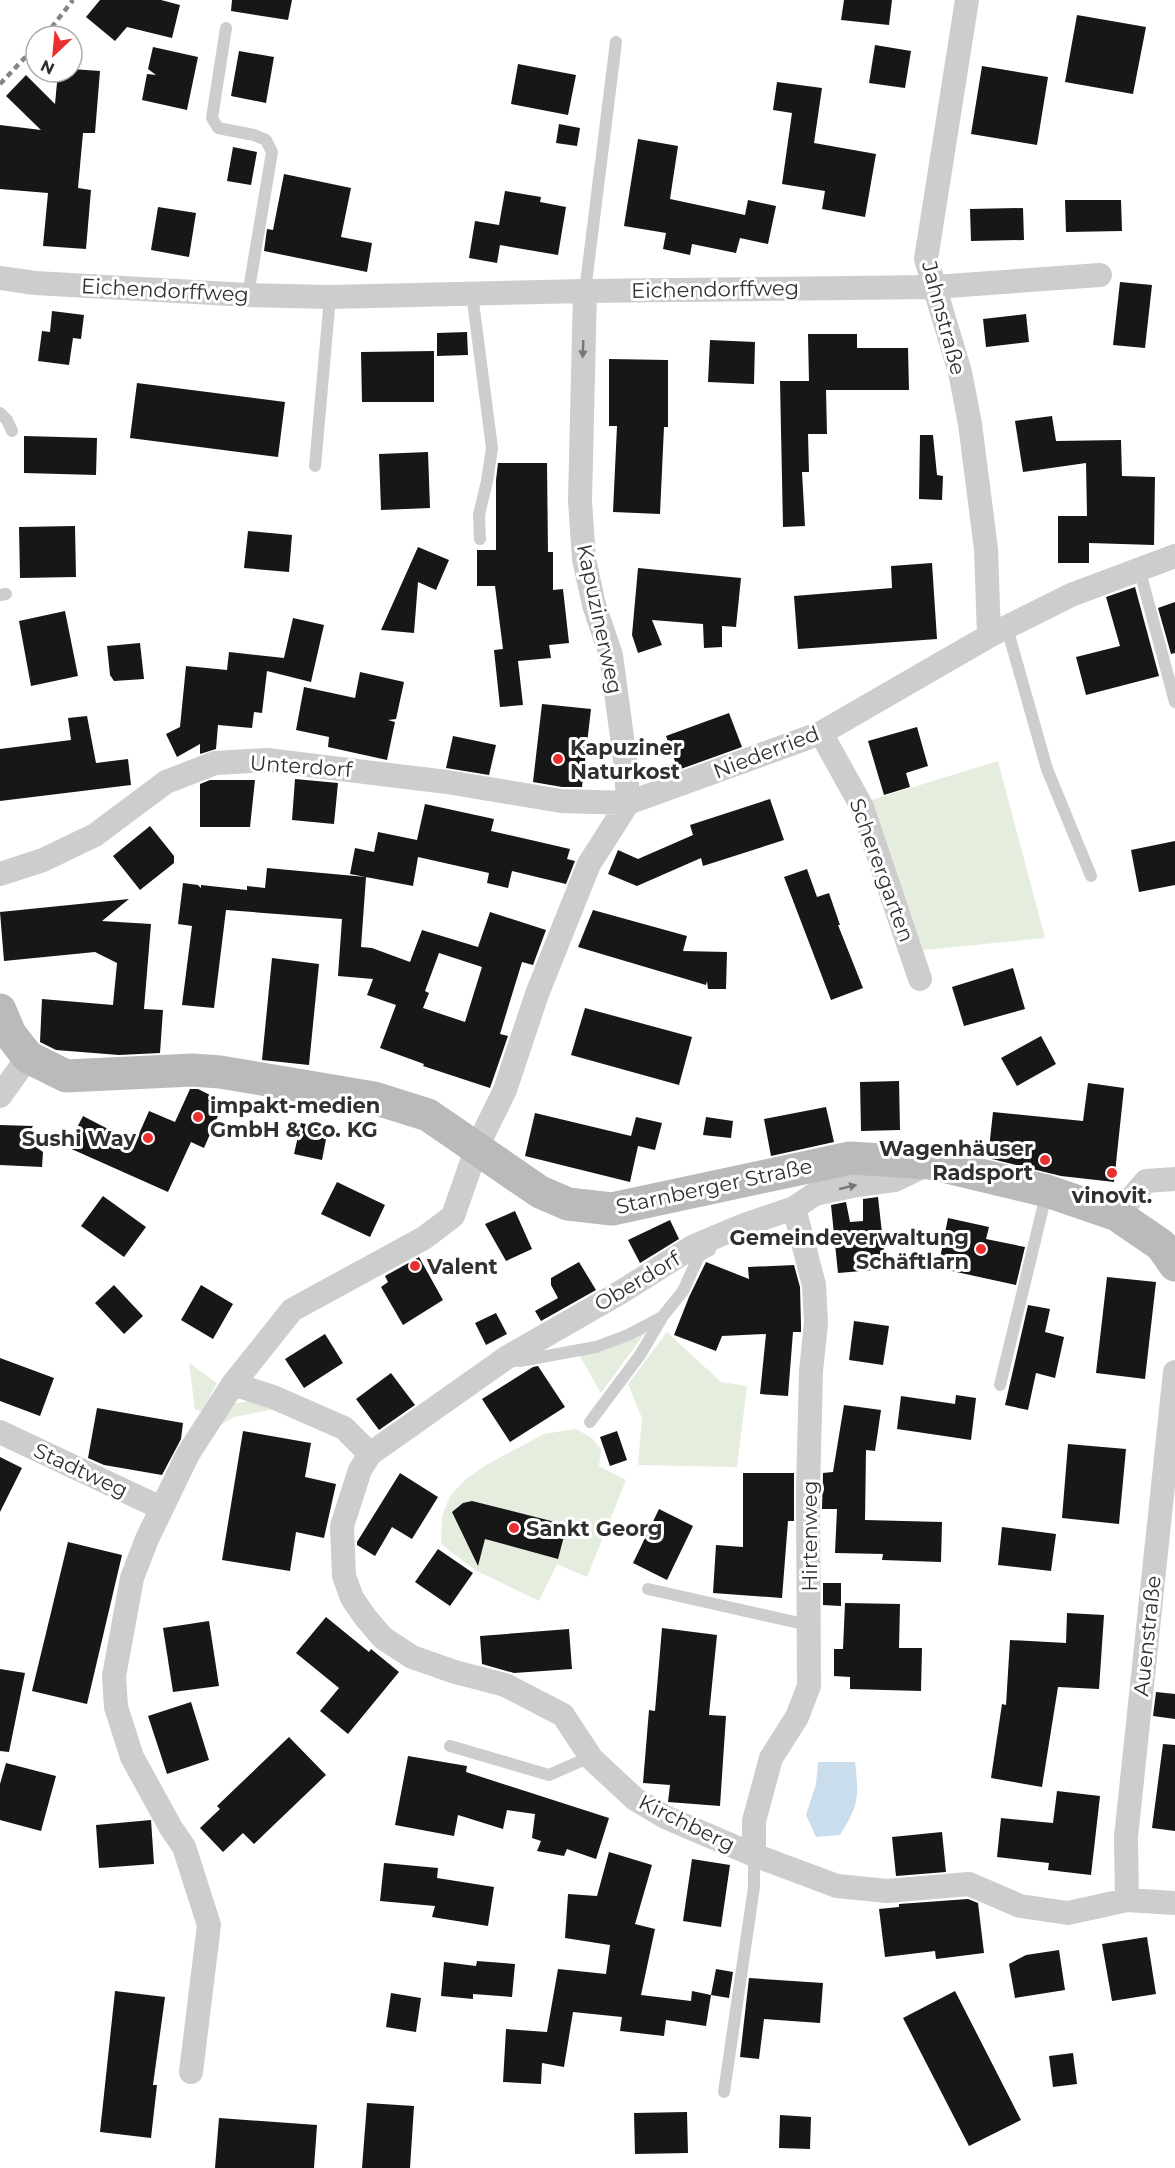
<svg xmlns="http://www.w3.org/2000/svg" width="1175" height="2168" font-family="Montserrat,sans-serif">
  <style>
    .green { fill: #e5edde }
    .water { fill: #cadded }
    .building { fill: #171717; fill-rule: evenodd }
    .lines { fill: none; stroke-linecap: round; stroke-linejoin: round }
    .lane { stroke: #cdcdcd; stroke-width: 12 }
    .street { stroke: #cdcdcd; stroke-width: 24 }
    .secondary { stroke: #bababa; stroke-width: 33 }
    .rail { stroke: #858585; stroke-width: 4.5; stroke-dasharray: 6 4.5; stroke-linecap: butt }
    .oneway { fill: #777 }
    .poi-dot { fill: #ea2f30; stroke: #fff; stroke-width: 2 }
    .labels { text-anchor: middle; dominant-baseline: central; stroke-width: 6; stroke-linejoin: round; paint-order: stroke }
    .street-label { font-size: 21px; fill: #303030; stroke: #fff }
    .poi-label { font-size: 21px; font-weight: bold; fill: #303030; stroke: #fff; text-anchor: start }
  </style>
  <rect width="100%" height="100%" fill="#fff"/>
  <!-- green -->
  <path class="green" d="M 998,761 L 1045,938 L 923,950 L 865,802 Z
    M 647,1330 L 601,1393 L 579,1355 L 594,1354 Z
    M 667,1332 L 721,1382 L 747,1386 L 737,1467 L 638,1465 L 642,1418 L 628,1384 Z
    M 189,1363 L 217,1383 L 202,1411 L 195,1410 Z
    M 253,1400 L 280,1408 L 234,1417 L 212,1430 L 232,1404 Z
    M 576,1429 L 592,1438 L 601,1449 L 599,1466 L 626,1480 L 587,1577 L 557,1564 L 539,1601 L 475,1570 L 441,1544 L 442,1516 L 450,1496 L 466,1479 L 486,1465 L 544,1434 Z"/>
  <!-- water -->
  <path class="water" d="M 818,1762 L 855,1762 C 859,1797 859,1805 840,1835 L 816,1837 L 806,1815 L 816,1784 Z"/>
  <!-- building -->
  <path class="building" d="M 100,0 L 161,0 L 180,5 L 172,38 L 127,27 L 115,41 L 86,17 Z
    M 232,0 L 292,0 L 288,20 L 231,11 Z
    M 844,0 L 892,0 L 889,25 L 841,20 Z
    M 1077,15 L 1146,27 L 1133,94 L 1065,82 Z
    M 875,45 L 911,51 L 905,88 L 869,83 Z
    M 153,47 L 198,57 L 187,110 L 142,100 L 147,74 L 156,75 L 148,69 Z
    M 239,51 L 274,57 L 266,103 L 231,96 Z
    M 518,64 L 576,75 L 568,115 L 511,104 Z
    M 982,66 L 1048,77 L 1037,145 L 971,134 Z
    M 72,69 L 100,71 L 95,133 L 83,133 L 78,188 L 91,190 L 86,249 L 43,246 L 48,193 L 0,189 L 0,125 L 41,130 L 6,96 L 26,75 L 55,104 L 58,72 L 72,72 Z
    M 777,82 L 822,88 L 814,143 L 876,154 L 865,217 L 822,209 L 825,191 L 782,184 L 792,113 L 773,110 Z
    M 559,124 L 580,128 L 577,146 L 556,143 Z
    M 638,139 L 678,146 L 670,199 L 745,215 L 748,200 L 776,206 L 768,244 L 740,238 L 736,253 L 692,244 L 690,255 L 663,249 L 666,233 L 624,226 Z
    M 233,147 L 257,152 L 251,185 L 227,181 Z
    M 284,174 L 351,188 L 341,237 L 372,243 L 367,272 L 264,251 L 267,229 L 273,230 Z
    M 505,191 L 541,197 L 540,202 L 566,207 L 558,255 L 500,245 L 497,263 L 469,258 L 475,221 L 499,225 Z
    M 1065,200 L 1121,200 L 1122,231 L 1066,232 Z
    M 158,207 L 196,213 L 189,257 L 151,250 Z
    M 1023,208 L 1024,240 L 971,241 L 970,209 Z
    M 1120,282 L 1152,285 L 1145,348 L 1113,345 Z
    M 52,311 L 84,315 L 81,339 L 73,338 L 69,365 L 38,361 L 42,331 L 50,332 Z
    M 1026,314 L 1029,342 L 986,347 L 983,319 Z
    M 467,332 L 468,355 L 437,356 L 437,333 Z
    M 808,334 L 857,334 L 857,348 L 908,348 L 909,390 L 826,390 L 827,434 L 808,434 L 809,472 L 802,472 L 805,526 L 783,527 L 780,381 L 809,381 Z
    M 710,340 L 755,342 L 754,384 L 708,382 Z
    M 434,351 L 434,402 L 362,402 L 361,352 Z
    M 609,359 L 668,360 L 668,427 L 664,427 L 660,514 L 613,512 L 617,426 L 609,426 Z
    M 137,383 L 285,402 L 278,457 L 130,438 Z
    M 1052,416 L 1056,441 L 1121,440 L 1122,476 L 1155,477 L 1154,545 L 1089,543 L 1089,563 L 1058,563 L 1058,516 L 1087,516 L 1086,463 L 1023,472 L 1015,421 Z
    M 920,435 L 933,435 L 937,475 L 943,476 L 942,500 L 919,499 Z
    M 24,436 L 97,438 L 96,475 L 24,473 Z
    M 428,452 L 430,508 L 381,510 L 379,454 Z
    M 498,463 L 547,463 L 548,552 L 553,552 L 553,590 L 563,589 L 569,643 L 549,645 L 551,658 L 518,661 L 523,705 L 500,707 L 494,650 L 503,649 L 495,586 L 477,586 L 477,550 L 496,550 L 496,480 Z
    M 75,526 L 76,577 L 20,578 L 19,527 Z
    M 248,531 L 292,535 L 289,572 L 244,568 Z
    M 418,547 L 449,560 L 436,590 L 418,582 L 414,633 L 381,630 Z
    M 932,563 L 937,639 L 798,649 L 794,596 L 892,588 L 891,566 Z
    M 638,568 L 741,578 L 736,627 L 722,626 L 722,647 L 704,648 L 703,624 L 652,620 L 662,645 L 638,653 L 632,635 Z
    M 1135,587 L 1159,676 L 1086,695 L 1076,657 L 1120,646 L 1106,597 Z
    M 1175,602 L 1175,653 L 1171,654 L 1158,608 Z
    M 65,611 L 78,676 L 31,686 L 19,621 Z
    M 293,618 L 324,625 L 311,682 L 267,671 L 262,713 L 254,712 L 252,728 L 218,725 L 216,749 L 200,754 L 200,744 L 177,757 L 166,734 L 180,727 L 186,666 L 227,670 L 229,652 L 284,658 Z
    M 140,643 L 144,679 L 114,681 L 110,675 L 107,646 Z
    M 360,672 L 404,682 L 396,719 L 388,720 L 395,722 L 387,760 L 328,747 L 329,737 L 296,730 L 304,687 L 355,698 Z
    M 542,704 L 591,709 L 582,787 L 562,787 L 533,782 Z
    M 729,713 L 742,747 L 678,770 L 666,736 Z
    M 87,716 L 96,763 L 128,759 L 131,785 L 0,801 L 0,749 L 71,740 L 68,718 Z
    M 917,727 L 928,766 L 906,773 L 910,787 L 884,795 L 868,741 Z
    M 453,736 L 496,745 L 489,775 L 446,768 Z
    M 295,779 L 338,783 L 334,824 L 292,820 Z
    M 210,780 L 255,780 L 250,827 L 200,827 L 200,784 Z
    M 770,799 L 784,840 L 703,866 L 701,858 L 637,886 L 608,874 L 618,850 L 638,859 L 693,835 L 690,825 Z
    M 425,804 L 494,819 L 491,831 L 570,849 L 567,859 L 575,861 L 566,884 L 512,871 L 508,888 L 487,883 L 489,873 L 418,857 L 413,886 L 350,874 L 355,848 L 374,852 L 378,832 L 417,840 Z
    M 150,826 L 174,856 L 174,863 L 140,890 L 113,856 Z
    M 1175,841 L 1175,885 L 1139,892 L 1131,850 Z
    M 267,868 L 366,877 L 361,947 L 372,948 L 410,962 L 422,930 L 478,947 L 490,912 L 546,930 L 533,965 L 522,962 L 500,1034 L 508,1036 L 490,1088 L 423,1066 L 424,1064 L 380,1048 L 396,1005 L 367,995 L 373,979 L 338,976 L 342,919 L 226,910 L 214,1008 L 182,1005 L 192,926 L 178,924 L 183,883 L 198,885 L 201,888 L 201,885 L 247,890 L 247,886 L 265,888 ZM 439,953 L 482,967 L 465,1022 L 423,1008 L 429,993 L 425,991 Z
    M 807,869 L 817,897 L 829,893 L 840,925 L 838,925 L 863,988 L 831,1000 L 784,877 Z
    M 129,899 L 102,921 L 151,924 L 144,1009 L 163,1010 L 160,1053 L 119,1055 L 56,1050 L 40,1042 L 42,999 L 113,1005 L 117,963 L 95,952 L 4,961 L 0,912 Z
    M 593,910 L 687,936 L 683,951 L 727,952 L 726,989 L 708,989 L 707,981 L 706,985 L 578,947 Z
    M 272,958 L 319,964 L 309,1065 L 262,1060 Z
    M 1013,968 L 1025,1009 L 964,1026 L 952,987 Z
    M 585,1008 L 692,1037 L 679,1085 L 571,1055 Z
    M 1041,1036 L 1056,1064 L 1017,1086 L 1001,1058 Z
    M 899,1081 L 900,1130 L 861,1131 L 860,1082 Z
    M 1088,1083 L 1124,1088 L 1114,1182 L 1061,1176 L 988,1158 L 993,1112 L 1083,1121 Z
    M 190,1089 L 198,1089 L 224,1102 L 204,1148 L 191,1142 L 168,1192 L 67,1147 L 83,1116 L 135,1143 L 149,1111 L 175,1122 Z
    M 826,1107 L 834,1142 L 771,1156 L 764,1119 Z
    M 535,1113 L 631,1136 L 636,1117 L 662,1123 L 655,1150 L 638,1146 L 630,1182 L 525,1156 Z
    M 706,1117 L 733,1121 L 731,1138 L 703,1135 Z
    M 301,1123 L 328,1129 L 322,1160 L 294,1154 Z
    M 0,1125 L 33,1126 L 25,1139 L 43,1152 L 42,1167 L 0,1165 Z
    M 337,1182 L 385,1205 L 370,1237 L 321,1214 Z
    M 103,1196 L 146,1227 L 124,1257 L 81,1226 Z
    M 878,1197 L 886,1269 L 838,1273 L 831,1205 L 846,1202 L 850,1222 L 863,1221 L 863,1199 Z
    M 515,1211 L 532,1249 L 506,1261 L 485,1224 Z
    M 948,1218 L 989,1227 L 986,1239 L 1025,1247 L 1016,1285 L 938,1268 Z
    M 670,1220 L 679,1239 L 640,1263 L 628,1240 Z
    M 419,1257 L 443,1300 L 403,1325 L 381,1287 L 388,1282 L 385,1276 Z
    M 579,1262 L 596,1290 L 541,1321 L 535,1311 L 558,1298 L 551,1285 L 551,1278 Z
    M 706,1262 L 749,1279 L 748,1267 L 794,1265 L 800,1287 L 801,1325 L 801,1332 L 793,1332 L 788,1396 L 760,1394 L 766,1334 L 722,1336 L 716,1351 L 674,1335 L 689,1297 Z
    M 1107,1277 L 1156,1282 L 1145,1379 L 1096,1373 Z
    M 114,1285 L 143,1316 L 124,1334 L 95,1303 Z
    M 201,1285 L 233,1304 L 213,1339 L 181,1320 Z
    M 1028,1305 L 1050,1309 L 1045,1332 L 1064,1337 L 1055,1378 L 1036,1373 L 1028,1410 L 1005,1405 Z
    M 496,1313 L 507,1334 L 486,1345 L 475,1323 Z
    M 854,1321 L 889,1326 L 883,1365 L 849,1360 Z
    M 325,1334 L 343,1363 L 304,1388 L 285,1359 Z
    M 0,1358 L 54,1378 L 40,1416 L 0,1401 Z
    M 538,1366 L 565,1407 L 510,1442 L 482,1399 L 533,1367 Z
    M 391,1373 L 415,1405 L 379,1430 L 356,1399 Z
    M 956,1395 L 976,1398 L 971,1440 L 897,1429 L 901,1396 L 955,1404 Z
    M 844,1405 L 881,1410 L 875,1451 L 866,1450 L 865,1520 L 942,1522 L 941,1562 L 882,1560 L 883,1554 L 835,1553 L 837,1509 L 822,1509 L 823,1473 L 833,1472 Z
    M 97,1408 L 183,1423 L 181,1439 L 162,1475 L 104,1465 L 88,1458 Z
    M 243,1431 L 311,1443 L 305,1477 L 336,1484 L 324,1538 L 296,1532 L 290,1571 L 222,1560 Z
    M 617,1431 L 627,1460 L 610,1466 L 600,1437 Z
    M 1068,1444 L 1126,1449 L 1119,1524 L 1062,1518 Z
    M 0,1457 L 22,1468 L 0,1512 Z
    M 400,1473 L 438,1497 L 412,1539 L 392,1527 L 375,1556 L 357,1545 L 357,1542 Z
    M 743,1473 L 794,1473 L 794,1521 L 788,1521 L 782,1598 L 713,1593 L 716,1545 L 743,1547 Z
    M 472,1501 L 567,1525 L 558,1559 L 485,1539 L 478,1566 L 452,1512 L 463,1503 Z
    M 659,1509 L 693,1526 L 667,1580 L 633,1563 Z
    M 1002,1527 L 1056,1534 L 1051,1571 L 998,1565 Z
    M 68,1542 L 122,1555 L 87,1704 L 32,1691 Z
    M 438,1549 L 473,1573 L 450,1606 L 415,1582 Z
    M 823,1583 L 841,1583 L 841,1606 L 823,1605 Z
    M 845,1603 L 900,1604 L 899,1648 L 922,1648 L 921,1691 L 850,1689 L 850,1677 L 834,1676 L 834,1649 L 843,1649 Z
    M 1067,1613 L 1104,1615 L 1099,1689 L 1058,1687 L 1042,1787 L 991,1778 L 1002,1704 L 1006,1705 L 1010,1640 L 1066,1643 Z
    M 326,1617 L 369,1652 L 371,1649 L 399,1672 L 348,1734 L 320,1711 L 339,1688 L 296,1653 Z
    M 209,1621 L 219,1686 L 173,1692 L 163,1628 Z
    M 662,1628 L 717,1635 L 709,1715 L 726,1716 L 720,1806 L 668,1802 L 670,1785 L 643,1783 L 649,1710 L 655,1711 Z
    M 569,1629 L 572,1669 L 514,1673 L 482,1664 L 480,1636 Z
    M 0,1669 L 25,1673 L 9,1752 L 0,1751 Z
    M 1156,1692 L 1175,1694 L 1175,1719 L 1153,1716 Z
    M 191,1702 L 209,1760 L 167,1774 L 148,1716 Z
    M 289,1737 L 326,1775 L 254,1844 L 243,1833 L 223,1852 L 200,1828 L 220,1809 L 217,1806 Z
    M 1163,1744 L 1175,1745 L 1175,1831 L 1152,1828 Z
    M 408,1756 L 467,1766 L 466,1772 L 609,1818 L 596,1859 L 567,1849 L 564,1856 L 537,1851 L 541,1841 L 532,1838 L 535,1814 L 507,1810 L 503,1829 L 458,1815 L 454,1836 L 395,1825 Z
    M 6,1763 L 56,1776 L 41,1831 L 0,1820 L 0,1784 Z
    M 1057,1791 L 1100,1796 L 1091,1875 L 1048,1870 L 1049,1863 L 997,1857 L 1001,1818 L 1053,1823 Z
    M 151,1820 L 154,1864 L 99,1868 L 96,1825 Z
    M 942,1832 L 946,1872 L 896,1876 L 892,1837 Z
    M 609,1852 L 652,1865 L 635,1924 L 655,1929 L 641,1995 L 691,2001 L 692,1991 L 711,1995 L 706,2026 L 666,2020 L 664,2036 L 620,2031 L 622,2017 L 573,2012 L 564,2067 L 542,2063 L 541,2084 L 503,2082 L 506,2029 L 547,2032 L 558,1969 L 606,1974 L 610,1945 L 565,1938 L 568,1894 L 597,1896 Z
    M 692,1859 L 730,1865 L 721,1927 L 683,1921 Z
    M 384,1863 L 438,1868 L 437,1878 L 494,1887 L 488,1926 L 432,1917 L 435,1906 L 380,1901 Z
    M 968,1899 L 978,1903 L 984,1953 L 936,1959 L 935,1951 L 885,1957 L 879,1909 L 899,1907 L 899,1904 Z
    M 1147,1937 L 1156,1994 L 1112,2001 L 1102,1944 Z
    M 1059,1950 L 1065,1990 L 1015,1998 L 1009,1964 L 1026,1955 Z
    M 477,1961 L 515,1964 L 512,1997 L 473,1994 L 473,1999 L 441,1996 L 444,1962 L 476,1966 Z
    M 716,1969 L 733,1972 L 729,1998 L 711,1995 Z
    M 749,1978 L 823,1983 L 820,2023 L 764,2019 L 759,2059 L 740,2057 Z
    M 115,1991 L 165,1997 L 153,2085 L 157,2085 L 151,2138 L 100,2132 Z
    M 955,1991 L 1021,2120 L 969,2146 L 903,2018 Z
    M 391,1993 L 421,1998 L 416,2032 L 386,2027 Z
    M 1073,2053 L 1077,2084 L 1053,2087 L 1049,2056 Z
    M 367,2103 L 414,2106 L 410,2168 L 362,2168 Z
    M 687,2112 L 688,2153 L 635,2154 L 634,2113 Z
    M 780,2115 L 811,2117 L 810,2149 L 779,2148 Z
    M 219,2118 L 317,2125 L 314,2168 L 215,2168 Z"/>
  <g class="lines">
    <!-- lane -->
    <path class="lane" d="M 226,28 L 212,118 L 218,128 L 254,135 L 266,140 L 272,152 L 248,295
      M 585,291 L 616,42
      M 472,294 L 492,448 L 487,481 L 479,515 L 480,539
      M 0,413 L 7,420 L 12,431
      M 315,466 L 330,297
      M 1139,568 L 1175,702
      M 0,595 L 6,594
      M 1007,628 L 1047,769 L 1091,876
      M 514,1360 L 520,1361 L 596,1347 L 628,1335 L 662,1317
      M 1000,1385 L 1047,1191
      M 590,1422 L 640,1355 L 663,1316 L 683,1291 L 699,1256 L 710,1250
      M 648,1589 L 808,1625
      M 450,1746 L 549,1775 L 590,1757
      M 724,2092 L 754,1887 L 754,1855"/>
    <!-- street -->
    <path class="street" d="M 967,0 L 926,259 L 960,372 L 970,424 L 986,549 L 989,636
      M 0,278 L 35,283 L 248,295 L 330,297 L 585,291 L 934,287 L 1100,275
      M 585,291 L 580,501 L 584,559 L 594,605 L 611,655 L 626,767 L 628,803
      M 821,733 L 862,807 L 920,979
      M 0,874 L 43,860 L 95,835 L 166,782 L 215,763 L 267,760 L 447,782 L 561,801 L 628,803
      M 0,1096 L 28,1057
      M 928,1164 L 895,1180 L 857,1185 L 815,1194 L 794,1208 L 744,1225 L 694,1246 L 621,1292 L 506,1358 L 370,1454 L 360,1470 L 342,1526 L 344,1576 L 352,1598 L 365,1617 L 383,1638 L 412,1657 L 455,1672 L 505,1685 L 563,1715 L 592,1759 L 635,1799 L 665,1817 L 754,1855 L 837,1886 L 887,1891 L 969,1884 L 1020,1906 L 1068,1913 L 1127,1900 L 1175,1903
      M 1117,1215 L 1146,1181 L 1175,1179
      M 233,1384 L 273,1397 L 344,1428 L 370,1454
      M 0,1432 L 161,1508
      M 754,1855 L 754,1821 L 771,1758 L 797,1717 L 809,1686 L 808,1490 L 811,1371 L 816,1323 L 814,1285 L 794,1208
      M 1127,1900 L 1126,1837 L 1175,1372
      M 191,2072 L 209,1925 L 184,1847 L 171,1828 L 132,1757 L 116,1707 L 114,1676 L 132,1578 L 147,1539 L 188,1454 L 233,1384 L 292,1310 L 424,1238 L 453,1216 L 477,1147 L 505,1090 L 537,994 L 589,864 L 628,803 L 821,733 L 989,636 L 1071,595 L 1175,556"/>
    <!-- secondary -->
    <path class="secondary" d="M 0,1010 L 10,1034 L 28,1057 L 66,1076 L 193,1070 L 220,1072 L 374,1098 L 428,1115 L 540,1192 L 568,1204 L 612,1209 L 850,1158 L 930,1163 L 1047,1191 L 1117,1215 L 1161,1245 L 1175,1265"/>
    <!-- rail -->
    <path class="rail" d="M 45,36 L 73,0
      M 0,84 L 36,46"/>
  </g>
  <!-- one-way arrows -->
  <defs><path id="oneway-solid" d="M-6-.8H1V-3.2L6.5 0L1 3.2V.8H-6Z" transform="scale(1.5)"/></defs>
  <g class="oneway">
    <use href="#oneway-solid" transform="translate(583 349) rotate(92)"/>
    <use href="#oneway-solid" transform="translate(848 1187) rotate(-13)"/>
  </g>
  <!-- markers -->
  <g class="poi-dot">
    <circle cx="558" cy="759" r="6"/>
    <circle cx="198" cy="1117" r="6"/>
    <circle cx="148" cy="1138" r="6"/>
    <circle cx="1045" cy="1160" r="6"/>
    <circle cx="1112" cy="1173" r="6"/>
    <circle cx="981" cy="1249" r="6"/>
    <circle cx="415" cy="1266" r="6"/>
    <circle cx="514" cy="1528" r="6"/>
  </g>
  <g class="labels">
    <!-- street labels -->
    <g class="street-label">
      <text transform="translate(715 289) rotate(-1)">Eichendorffweg</text>
      <text transform="translate(165 290) rotate(3)">Eichendorffweg</text>
      <text transform="translate(944 318) rotate(75)">Jahnstraße</text>
      <text transform="translate(600 619) rotate(78)">Kapuzinerweg</text>
      <text transform="translate(766 752) rotate(-21)">Niederried</text>
      <text transform="translate(301 766) rotate(4)">Unterdorf</text>
      <text transform="translate(882 870) rotate(70)">Scherergarten</text>
      <text transform="translate(714 1186) rotate(-12)">Starnberger Straße</text>
      <text transform="translate(637 1281) rotate(-31)">Oberdorf</text>
      <text transform="translate(81 1470) rotate(25)">Stadtweg</text>
      <text transform="translate(809 1536) rotate(-90)">Hirtenweg</text>
      <text transform="translate(1147 1636) rotate(-84)">Auenstraße</text>
      <text transform="translate(687 1823) rotate(26)">Kirchberg</text>
    </g>
    <!-- poi labels -->
    <g class="poi-label">
      <text x="570" y="747">Kapuziner<tspan x="570" dy="24">Naturkost</tspan></text>
      <text x="210" y="1105">impakt-medien<tspan x="210" dy="24">GmbH &amp; Co. KG</tspan></text>
      <text x="136" y="1138" text-anchor="end">Sushi Way</text>
      <text x="1033" y="1148" text-anchor="end">Wagenhäuser<tspan x="1033" dy="24">Radsport</tspan></text>
      <text x="1112" y="1195" text-anchor="middle">vinovit.</text>
      <text x="969" y="1237" text-anchor="end">Gemeindeverwaltung<tspan x="969" dy="24">Schäftlarn</tspan></text>
      <text x="427" y="1266">Valent</text>
      <text x="526" y="1528">Sankt Georg</text>
    </g>
  </g>
  <!-- north arrow -->
  <g transform="translate(54 54) rotate(206)"><circle r="28" fill="#ffffff" stroke="#acacac" stroke-width="1.5"/>
  <path d="M0-4.5L10 22L0 15L-10 22Z" fill="#ea2f30"/>
  <text y="-9" font-size="16" font-weight="bold" text-anchor="middle" fill="#303030">N</text>
  </g>
</svg>
